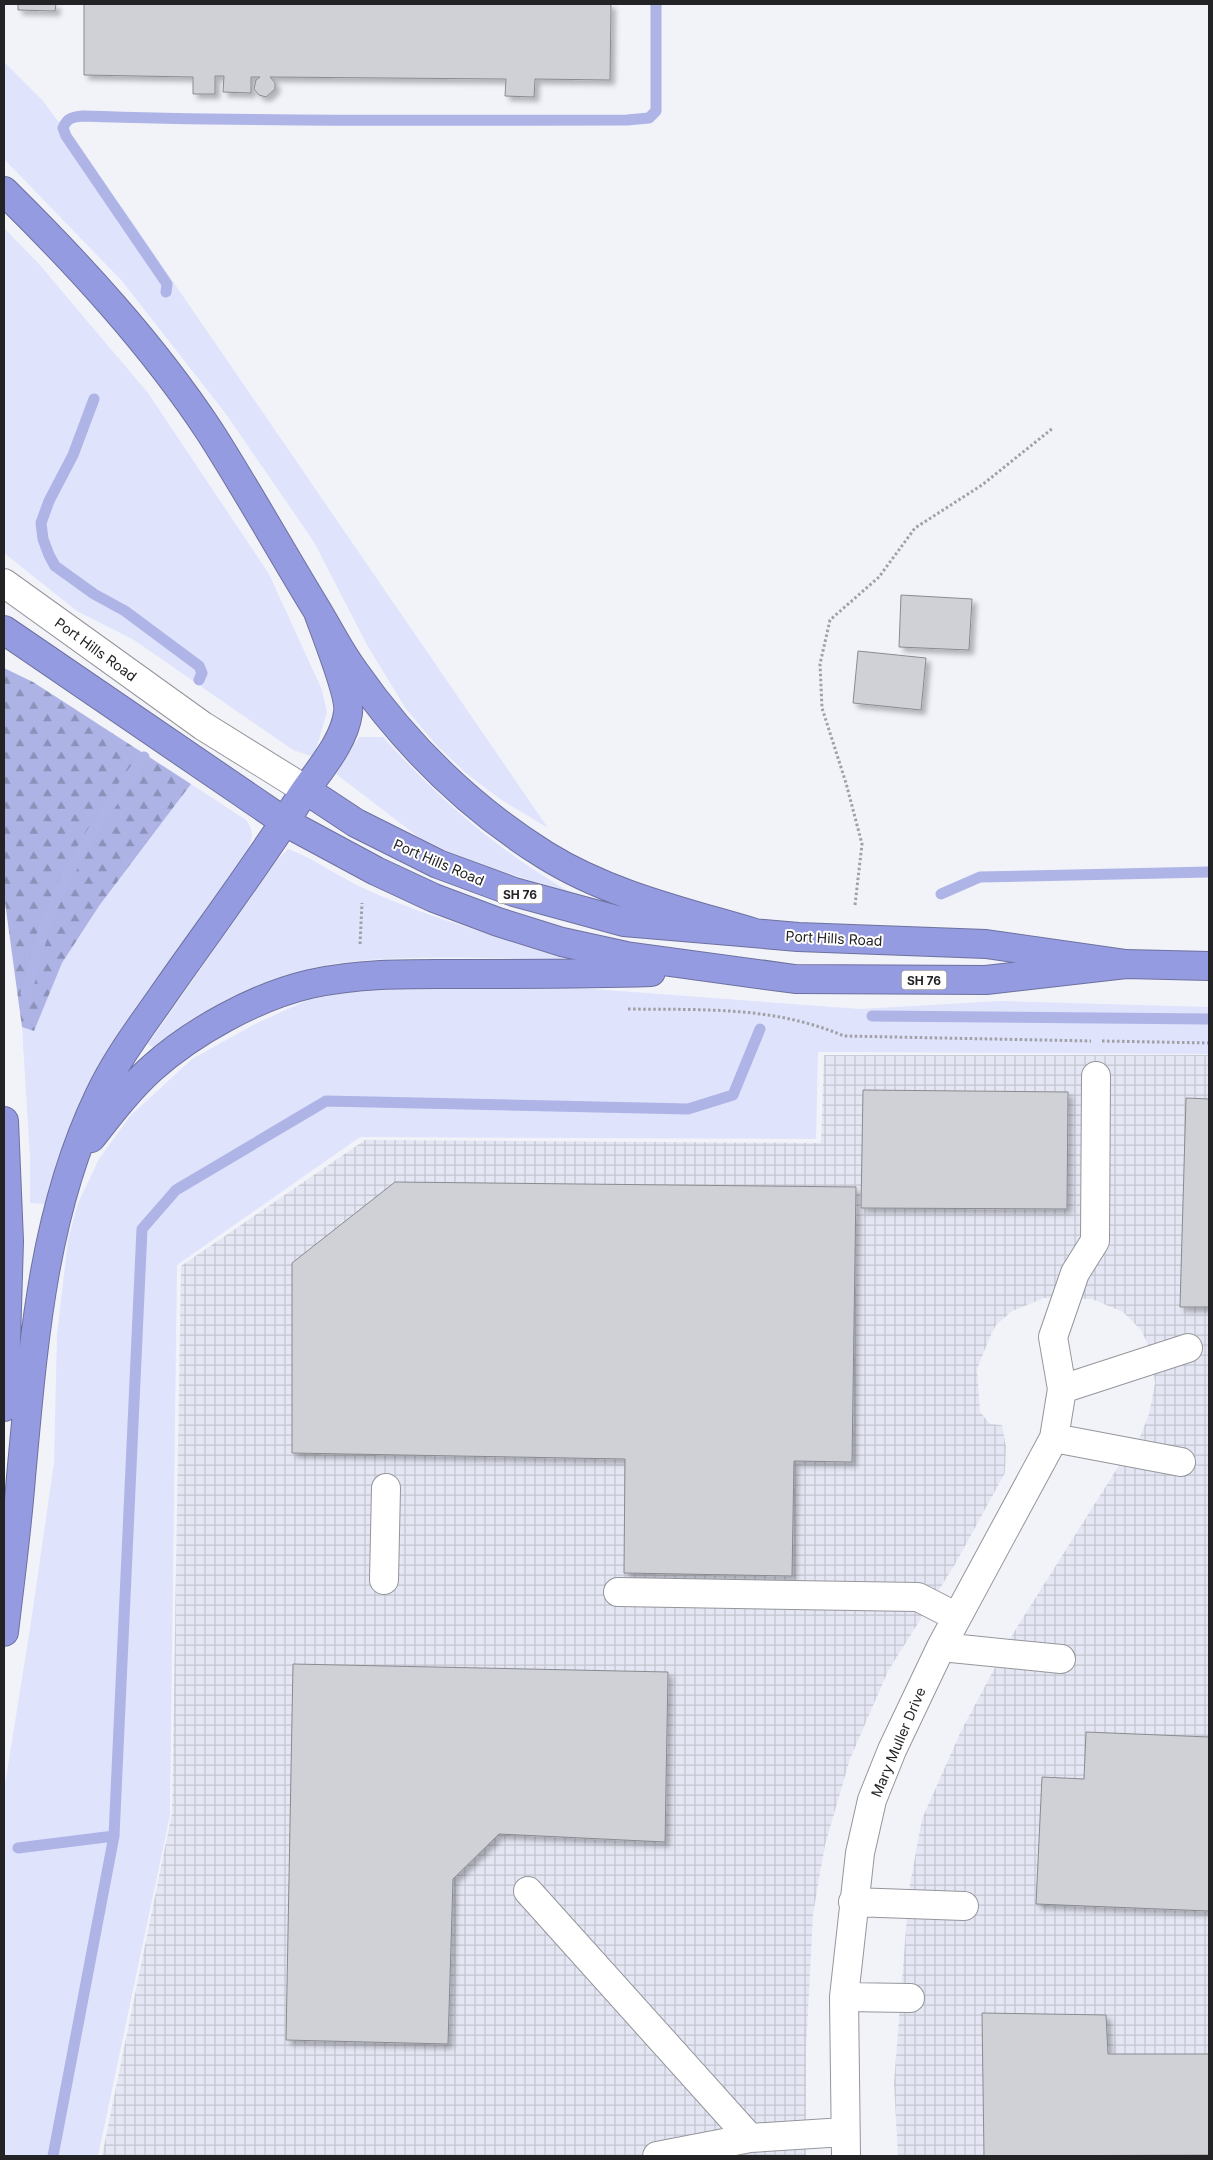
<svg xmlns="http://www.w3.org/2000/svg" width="1213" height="2160" font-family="Inter,sans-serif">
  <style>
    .industrial { fill: url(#industrial-grid) }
    .green { fill: #dfe3fc }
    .forest { fill: url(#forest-firs) }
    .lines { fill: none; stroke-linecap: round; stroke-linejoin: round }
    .stream { stroke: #aeb4e6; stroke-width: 11 }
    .building { fill: #d0d1d7; stroke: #8a8b90; filter: url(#shadow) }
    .minor-casing { stroke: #95969b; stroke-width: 30 }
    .highway-casing { stroke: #6d719f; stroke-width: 30 }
    .path { stroke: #a0a0a5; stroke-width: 3; stroke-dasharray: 2.5 2.5; stroke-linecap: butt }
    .minor { stroke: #fff; stroke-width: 28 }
    .highway { stroke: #959be0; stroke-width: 28 }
    .labels { text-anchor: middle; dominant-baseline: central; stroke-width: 4; stroke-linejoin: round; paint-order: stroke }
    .shield { fill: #fff; stroke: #656567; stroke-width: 1 }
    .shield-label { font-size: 12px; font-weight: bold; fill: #232326 }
    .street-label { font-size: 14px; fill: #232326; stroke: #fff }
  </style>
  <defs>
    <pattern id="industrial-grid" width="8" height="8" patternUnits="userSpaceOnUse" patternTransform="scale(1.25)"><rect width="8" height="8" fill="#e4e6f3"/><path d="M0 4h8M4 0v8" fill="none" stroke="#c3c5d0"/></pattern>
    <pattern id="forest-firs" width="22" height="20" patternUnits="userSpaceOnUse" patternTransform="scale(1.25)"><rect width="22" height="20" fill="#adb3e5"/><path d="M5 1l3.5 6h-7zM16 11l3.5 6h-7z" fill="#8c91b9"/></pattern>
    <filter id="shadow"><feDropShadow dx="4.5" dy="4.5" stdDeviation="2.5" flood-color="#0004"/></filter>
  </defs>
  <rect width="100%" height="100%" fill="#f2f3f9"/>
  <!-- industrial -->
  <path class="industrial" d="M 824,1055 L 1209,1055 L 1209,2156 L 898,2156 L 894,2083 L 909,1890 L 922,1819 L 961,1731 L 1014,1632 L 1118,1467 L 1140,1437 L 1149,1414 L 1155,1383 L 1150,1349 L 1141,1330 L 1123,1312 L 1092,1299 L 1044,1298 L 1012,1311 L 996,1325 L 989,1339 L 977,1369 L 980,1412 L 990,1424 L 1002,1425 L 1006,1447 L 1005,1473 L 954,1566 L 888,1671 L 850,1759 L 825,1845 L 813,1914 L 806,2050 L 806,2156 L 102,2156 L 172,1813 L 181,1266 L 365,1140 L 821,1143 Z"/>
  <!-- green -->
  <path class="green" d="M 4,62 L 43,101 L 128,216 L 548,828 L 500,799 L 467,774 L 438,747 L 406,709 L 367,645 L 314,542 L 226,414 L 122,281 L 4,159 Z
    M 4,228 L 39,264 L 148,393 L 269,574 L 322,690 L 327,712 L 314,757 L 293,750 L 134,640 L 77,611 L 4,553 Z
    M 359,737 L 383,737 C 442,802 497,850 573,894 L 485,866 L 425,842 L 336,774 Z
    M 191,784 L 246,820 C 254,831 253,837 248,849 L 98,1070 L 76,1115 L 45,1204 L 30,1203 L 30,1157 L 22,1027 L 34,1030 L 62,963 L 99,906 Z
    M 288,849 C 315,859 339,877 365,889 C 430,918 499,938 567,956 L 565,960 C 494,959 420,954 349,962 C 283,968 203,1005 154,1048 L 148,1044 L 277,860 Z
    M 474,984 L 539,985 L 860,1009 L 1001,1001 L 1209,1007 L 1209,1054 L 818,1052 L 816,1139 L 360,1137 L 177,1265 L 170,1815 L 98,2156 L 4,2156 L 4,1791 L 31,1622 L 54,1463 L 57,1335 L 68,1240 L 78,1203 L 99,1159 L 130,1116 L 192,1059 L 255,1024 L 310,999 L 370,989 Z"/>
  <!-- forest -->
  <path class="forest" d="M 4,668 L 33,682 L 191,784 L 99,906 L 62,963 L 34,1031 L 22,1027 L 4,895 Z"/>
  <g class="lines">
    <!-- stream -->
    <path class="stream" d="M 166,292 L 167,284 L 66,136 L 63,128 C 67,118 72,117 83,116 C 264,122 446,120 627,120 L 649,118 L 656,111 L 656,4
      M 94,399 L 73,455 L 49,501 L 41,523 L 43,539 L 49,555 L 55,566 L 94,594 L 125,611 L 199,666 L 202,673 L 199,680
      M 941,894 L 980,877 L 1209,872
      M 26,993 C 33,969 39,944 47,920 C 70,861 107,808 144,757
      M 872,1016 L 1209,1019
      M 18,1848 L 114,1836
      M 53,2156 L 114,1836 L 142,1229 L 176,1190 L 326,1101 L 688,1109 L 733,1095 L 760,1029"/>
  </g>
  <!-- building -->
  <path class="building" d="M 18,4 L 56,4 L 55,11 L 18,10 Z
    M 84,4 L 611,4 L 610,80 L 535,79 L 534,97 L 505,96 L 506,79 L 270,77 L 275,83 L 275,89 L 266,97 L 259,95 L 254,89 L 256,80 L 260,77 L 251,77 L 251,93 L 223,92 L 224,76 L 215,76 L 215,94 L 193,94 L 193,77 L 84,75 Z
    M 901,595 L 972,599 L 969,650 L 899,647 Z
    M 858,651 L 926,658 L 921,710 L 853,703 Z
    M 863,1090 L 1068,1092 L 1067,1209 L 861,1208 Z
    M 1186,1098 L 1209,1099 L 1209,1307 L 1180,1307 Z
    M 395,1182 L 856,1187 L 852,1462 L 794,1461 L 792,1576 L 624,1573 L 625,1459 L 292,1453 L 292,1263 Z
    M 293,1664 L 668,1672 L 665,1842 L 499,1834 L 453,1879 L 448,2044 L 286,2040 Z
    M 1086,1732 L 1209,1737 L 1209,1911 L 1036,1904 L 1042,1777 L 1084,1779 Z
    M 982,2013 L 1106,2015 L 1108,2054 L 1209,2054 L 1209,2155 L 984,2156 Z"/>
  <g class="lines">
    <defs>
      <path id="minor" d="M 4,583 L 203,726 L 306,790
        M 1062,1389 L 1188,1348
        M 1054,1438 L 1181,1462
        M 384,1580 L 386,1488
        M 618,1592 L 918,1597 L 957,1617
        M 941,1647 L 1061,1659
        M 528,1891 L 750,2138
        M 853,1902 L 964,1906
        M 844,1997 L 910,1998
        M 657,2156 L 750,2138 L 844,2132
        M 846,2156 L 844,1997 L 860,1853 L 872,1800 L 892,1750 L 941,1647 L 1054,1438 L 1062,1389 L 1053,1337 L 1075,1273 L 1095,1241 L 1096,1076"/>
      <path id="highway" d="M 4,191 C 78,264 152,344 210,432 C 247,490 281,551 317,610 C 329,630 340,652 354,671 C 405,744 470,808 545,855 C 609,895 685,912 755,933
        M 4,630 L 285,822 L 376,871 L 434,898 L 498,922 L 562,942 L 626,956 L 795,979 L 986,980 L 1126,964
        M 306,790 L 356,823 L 438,864 L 514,892 L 624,922 L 798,937 L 986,944 L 1126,964 L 1209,966
        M 4,1121 L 9,1241 L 4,1407
        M 91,1138 C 110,1114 128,1090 151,1069 C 192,1032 255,997 310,984 C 363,972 418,974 472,974 C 532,974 591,974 651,972
        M 4,1632 C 10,1581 17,1529 21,1477 C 33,1348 42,1215 99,1096 C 117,1057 144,1023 168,988 C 213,924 260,861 302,795 C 318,771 344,743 348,713 C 351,696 325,632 318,612"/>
    </defs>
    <!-- minor casing -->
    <use href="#minor" class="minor-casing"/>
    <!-- highway casing -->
    <use href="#highway" class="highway-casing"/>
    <!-- path -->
    <path class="path" d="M 855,905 L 862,844 L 846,783 L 822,708 L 820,664 L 830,620 L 879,577 L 915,528 L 982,485 L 1053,428
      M 360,944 L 362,903
      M 628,1009 C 704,1010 773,1006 844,1036 L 1091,1041
      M 1102,1041 L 1209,1043"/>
    <!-- minor -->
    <use href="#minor" class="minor"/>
    <!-- highway -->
    <use href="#highway" class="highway"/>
  </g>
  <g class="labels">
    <!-- shield labels -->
    <g class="shield">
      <rect x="497.5" y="884.5" width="45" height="19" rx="4"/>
      <rect x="901.5" y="970.5" width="45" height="19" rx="4"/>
    </g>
    <g class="shield-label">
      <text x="520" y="894">SH 76</text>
      <text x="924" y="980">SH 76</text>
    </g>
    <!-- street labels -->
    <g class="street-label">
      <text transform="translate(96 649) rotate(36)">Port Hills Road</text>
      <text transform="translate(439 862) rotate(23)">Port Hills Road</text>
      <text transform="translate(834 938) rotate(3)">Port Hills Road</text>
      <text transform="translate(898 1742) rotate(-67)">Mary Muller Drive</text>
    </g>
  </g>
  <!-- border -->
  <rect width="1213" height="2160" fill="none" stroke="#232326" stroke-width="10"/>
</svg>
